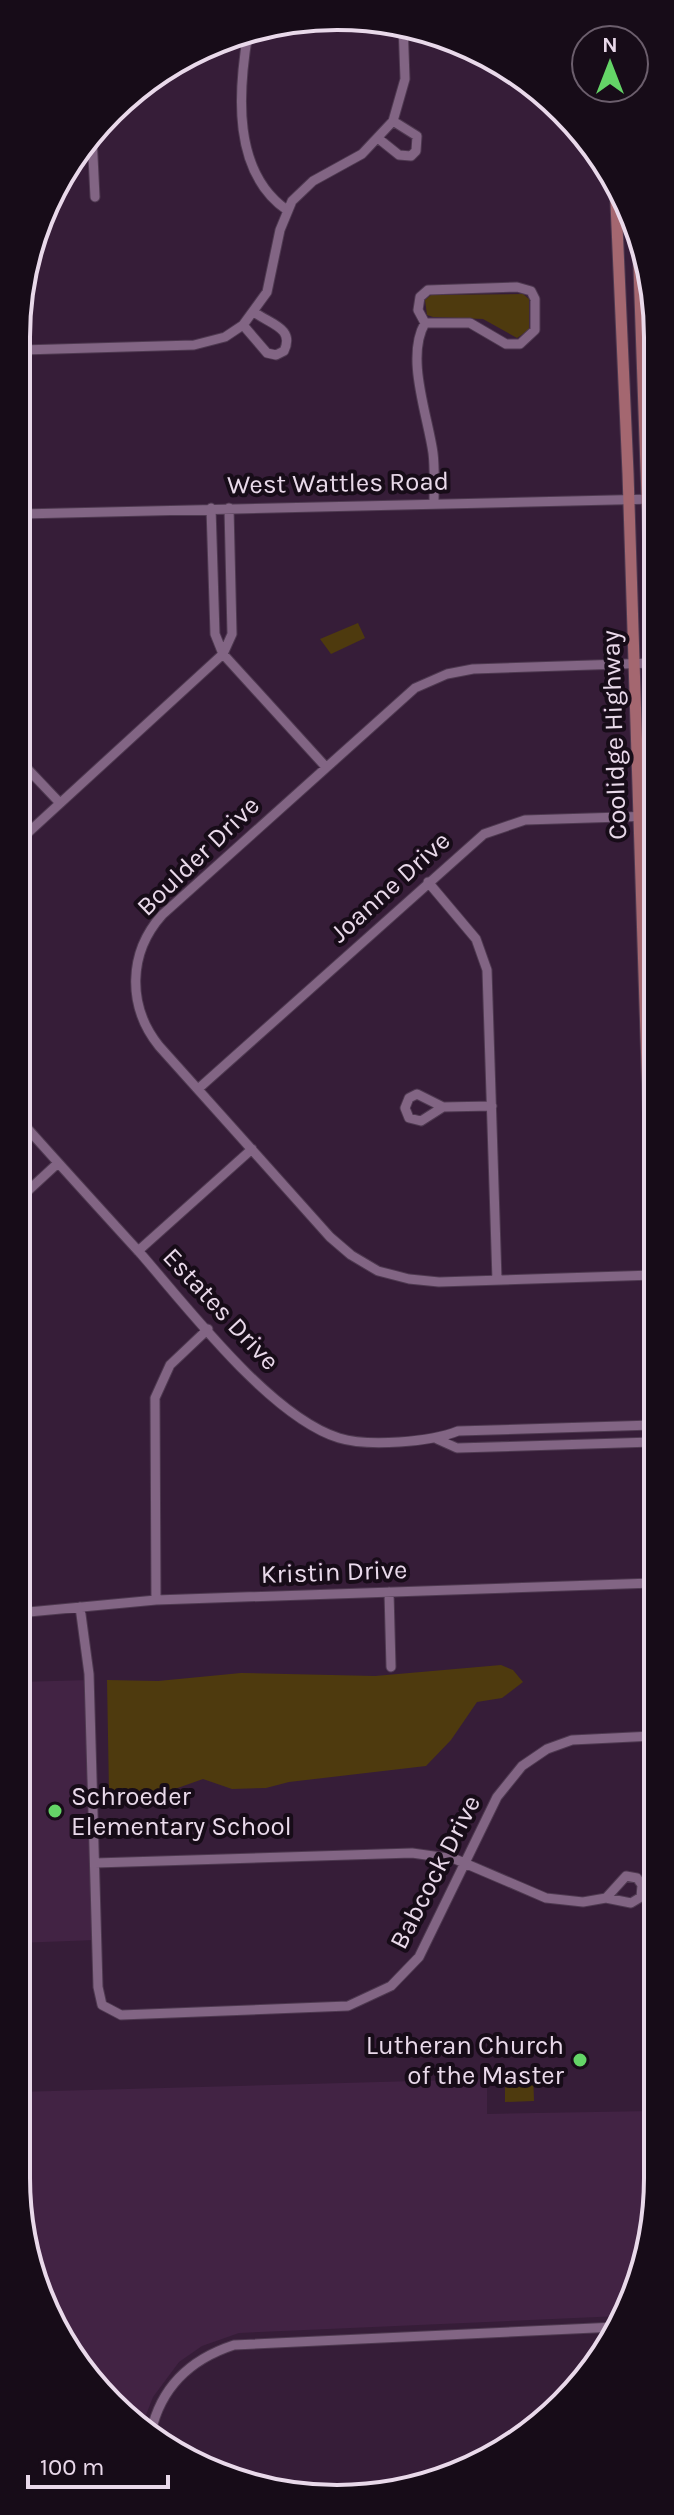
<svg xmlns="http://www.w3.org/2000/svg" width="674" height="2515" font-family="Karla,sans-serif">
  <style>
    .built { fill: #422344 }
    .green { fill: #4e3a0e }
    .lines { fill: none; stroke-linecap: round; stroke-linejoin: round }
    .minor-casing { stroke: #4e3950; stroke-width: 11 }
    .major-casing { stroke: #4e3950; stroke-width: 13 }
    .minor { stroke: #826584; stroke-width: 9 }
    .major { stroke: #a46770; stroke-width: 11 }
    .poi-dot { fill: #64d467; stroke: #170c18; stroke-width: 3 }
    .labels { text-anchor: middle; dominant-baseline: central; stroke-width: 8; stroke-linejoin: round; paint-order: stroke }
    .street-label { font-size: 26px; fill: #e9d9ea; stroke: #170c18 }
    .poi-label { font-size: 26px; fill: #e9d9ea; stroke: #170c18; text-anchor: start }
    .rim { fill: none; stroke: #e9d9ea; stroke-width: 4 }
  </style>
  <rect width="100%" height="100%" fill="#361d38"/>
  <!-- built -->
  <path class="built" d="M 89,1680 L 96,1940 L 17,1943 L 18,1682 Z
    M 487,2079 L 487,2114 L 652,2111 L 652,2240 L 620,2316 L 239,2333 L 202,2346 L 179,2362 L 153,2397 L 142,2425 L 96,2390 L 40,2300 L 16,2178 L 16,2092 Z"/>
  <!-- green -->
  <path class="green" d="M 523,294 L 529,299 L 529,330 L 517,338 L 483,319 L 433,317 L 427,315 L 425,300 L 431,295 Z
    M 358,623 L 365,638 L 331,654 L 320,639 Z
    M 501,1665 L 513,1670 L 523,1682 L 502,1698 L 477,1702 L 451,1740 L 426,1766 L 289,1782 L 266,1788 L 232,1789 L 203,1779 L 172,1790 L 109,1792 L 107,1680 L 158,1681 L 241,1673 L 375,1676 Z
    M 505,2071 L 533,2071 L 534,2101 L 505,2102 Z"/>
  <g class="lines">
    <defs>
      <path id="minor" d="M 248,33 C 238,92 232,172 287,210
        M 92,136 L 95,197
        M 379,139 L 399,155 L 411,156 L 416,151 L 417,136 L 393,121
        M 517,287 L 531,291 L 535,299 L 535,330 L 520,344 L 506,344 L 470,323 L 425,323 L 418,310 L 420,297 L 428,290 Z
        M 425,323 C 405,357 428,416 433,453 C 435,469 434,487 434,503
        M 243,325 L 267,353 L 276,355 L 284,351 C 295,328 270,324 254,312
        M 22,350 L 194,345 L 225,337 L 243,325 L 267,292 L 280,230 L 292,201 L 313,181 L 362,154 L 393,121 L 405,79 L 403,23
        M 211,508 L 215,634 L 223,654 L 325,766
        M 21,514 L 655,499
        M 653,663 L 473,669 L 447,674 L 415,688 L 162,915 C 128,953 127,1006 159,1046 L 330,1237 L 351,1255 L 378,1271 L 409,1279 L 439,1282 L 654,1275
        M 21,762 L 59,802
        M 20,840 L 223,654 L 232,634 L 229,508
        M 428,882 L 476,939 L 487,970 L 497,1280
        M 198,1089 L 484,834 L 525,820 L 654,816
        M 443,1107 L 421,1121 L 409,1118 L 405,1108 L 409,1098 L 417,1094 L 443,1107 L 492,1106
        M 19,1119 C 59,1164 100,1209 141,1254 C 188,1308 271,1417 339,1438 C 368,1447 431,1442 458,1431 L 653,1425
        M 19,1199 L 58,1163
        M 138,1251 L 252,1149
        M 437,1439 L 457,1448 L 653,1442
        M 389,1592 L 391,1667
        M 156,1600 L 155,1398 L 170,1365 L 208,1329
        M 80,1607 L 89,1674 L 98,1987 L 102,2005 L 121,2015 L 348,2006 L 391,1986 L 419,1957 L 497,1797 L 522,1766 L 547,1749 L 572,1740 L 653,1736
        M 18,1613 L 156,1600 L 653,1583
        M 95,1863 L 412,1853 L 455,1859 L 546,1898 L 583,1902 L 606,1898 L 631,1903 L 641,1897 L 642,1885 L 637,1878 L 626,1876 L 606,1898
        M 151,2432 C 161,2387 191,2359 234,2345 L 616,2327"/>
      <path id="major" d="M 615,181 L 628,473 L 654,1287
        M 638,239 L 655,726"/>
    </defs>
    <!-- minor casing -->
    <use href="#minor" class="minor-casing"/>
    <!-- major casing -->
    <use href="#major" class="major-casing"/>
    <!-- minor -->
    <use href="#minor" class="minor"/>
    <!-- major -->
    <use href="#major" class="major"/>
  </g>
  <!-- markers -->
  <g class="poi-dot">
    <circle cx="55" cy="1811" r="8"/>
    <circle cx="580" cy="2060" r="8"/>
  </g>
  <g class="labels">
    <!-- street labels -->
    <g class="street-label">
      <text transform="translate(338 483) rotate(-1)">West Wattles Road</text>
      <text transform="translate(614 735) rotate(-92)">Coolidge Highway</text>
      <text transform="translate(198 856) rotate(-44)">Boulder Drive</text>
      <text transform="translate(390 887) rotate(-42)">Joanne Drive</text>
      <text transform="translate(221 1309) rotate(47)">Estates Drive</text>
      <text transform="translate(334 1572) rotate(-2)">Kristin Drive</text>
      <text transform="translate(435 1872) rotate(-63)">Babcock Drive</text>
    </g>
    <!-- poi labels -->
    <g class="poi-label">
      <text x="71" y="1796">Schroeder<tspan x="71" dy="30">Elementary School</tspan></text>
      <text x="564" y="2045" text-anchor="end">Lutheran Church<tspan x="564" dy="30">of the Master</tspan></text>
    </g>
  </g>
  <!-- crop -->
  <path d="M0 0H674V2515H0ZM337 30H337A307 307 0 0 1 644 337V2178A307 307 0 0 1 337 2485H337A307 307 0 0 1 30 2178V337A307 307 0 0 1 337 30Z" fill="#170c18" fill-rule="evenodd"/>
  <path class="rim" d="M337 30H337A307 307 0 0 1 644 337V2178A307 307 0 0 1 337 2485H337A307 307 0 0 1 30 2178V337A307 307 0 0 1 337 30Z"/>
  <!-- north arrow -->
  <g transform="translate(610 64)"><circle r="38" fill="#170c18" stroke="#6b5e6c" stroke-width="2"/>
  <path d="M0-6L14 30L0 20L-14 30Z" fill="#64d467"/>
  <text y="-12" font-size="22" font-weight="bold" text-anchor="middle" fill="#e9d9ea">N</text>
  </g>
  <!-- scale -->
  <path d="M28 2475v12h140v-12" fill="none" stroke="#e9d9ea" stroke-width="4"/>
  <text x="40" y="2475" font-size="24" fill="#e9d9ea" stroke="#170c18" stroke-width="6" paint-order="stroke">100 m</text>
</svg>
